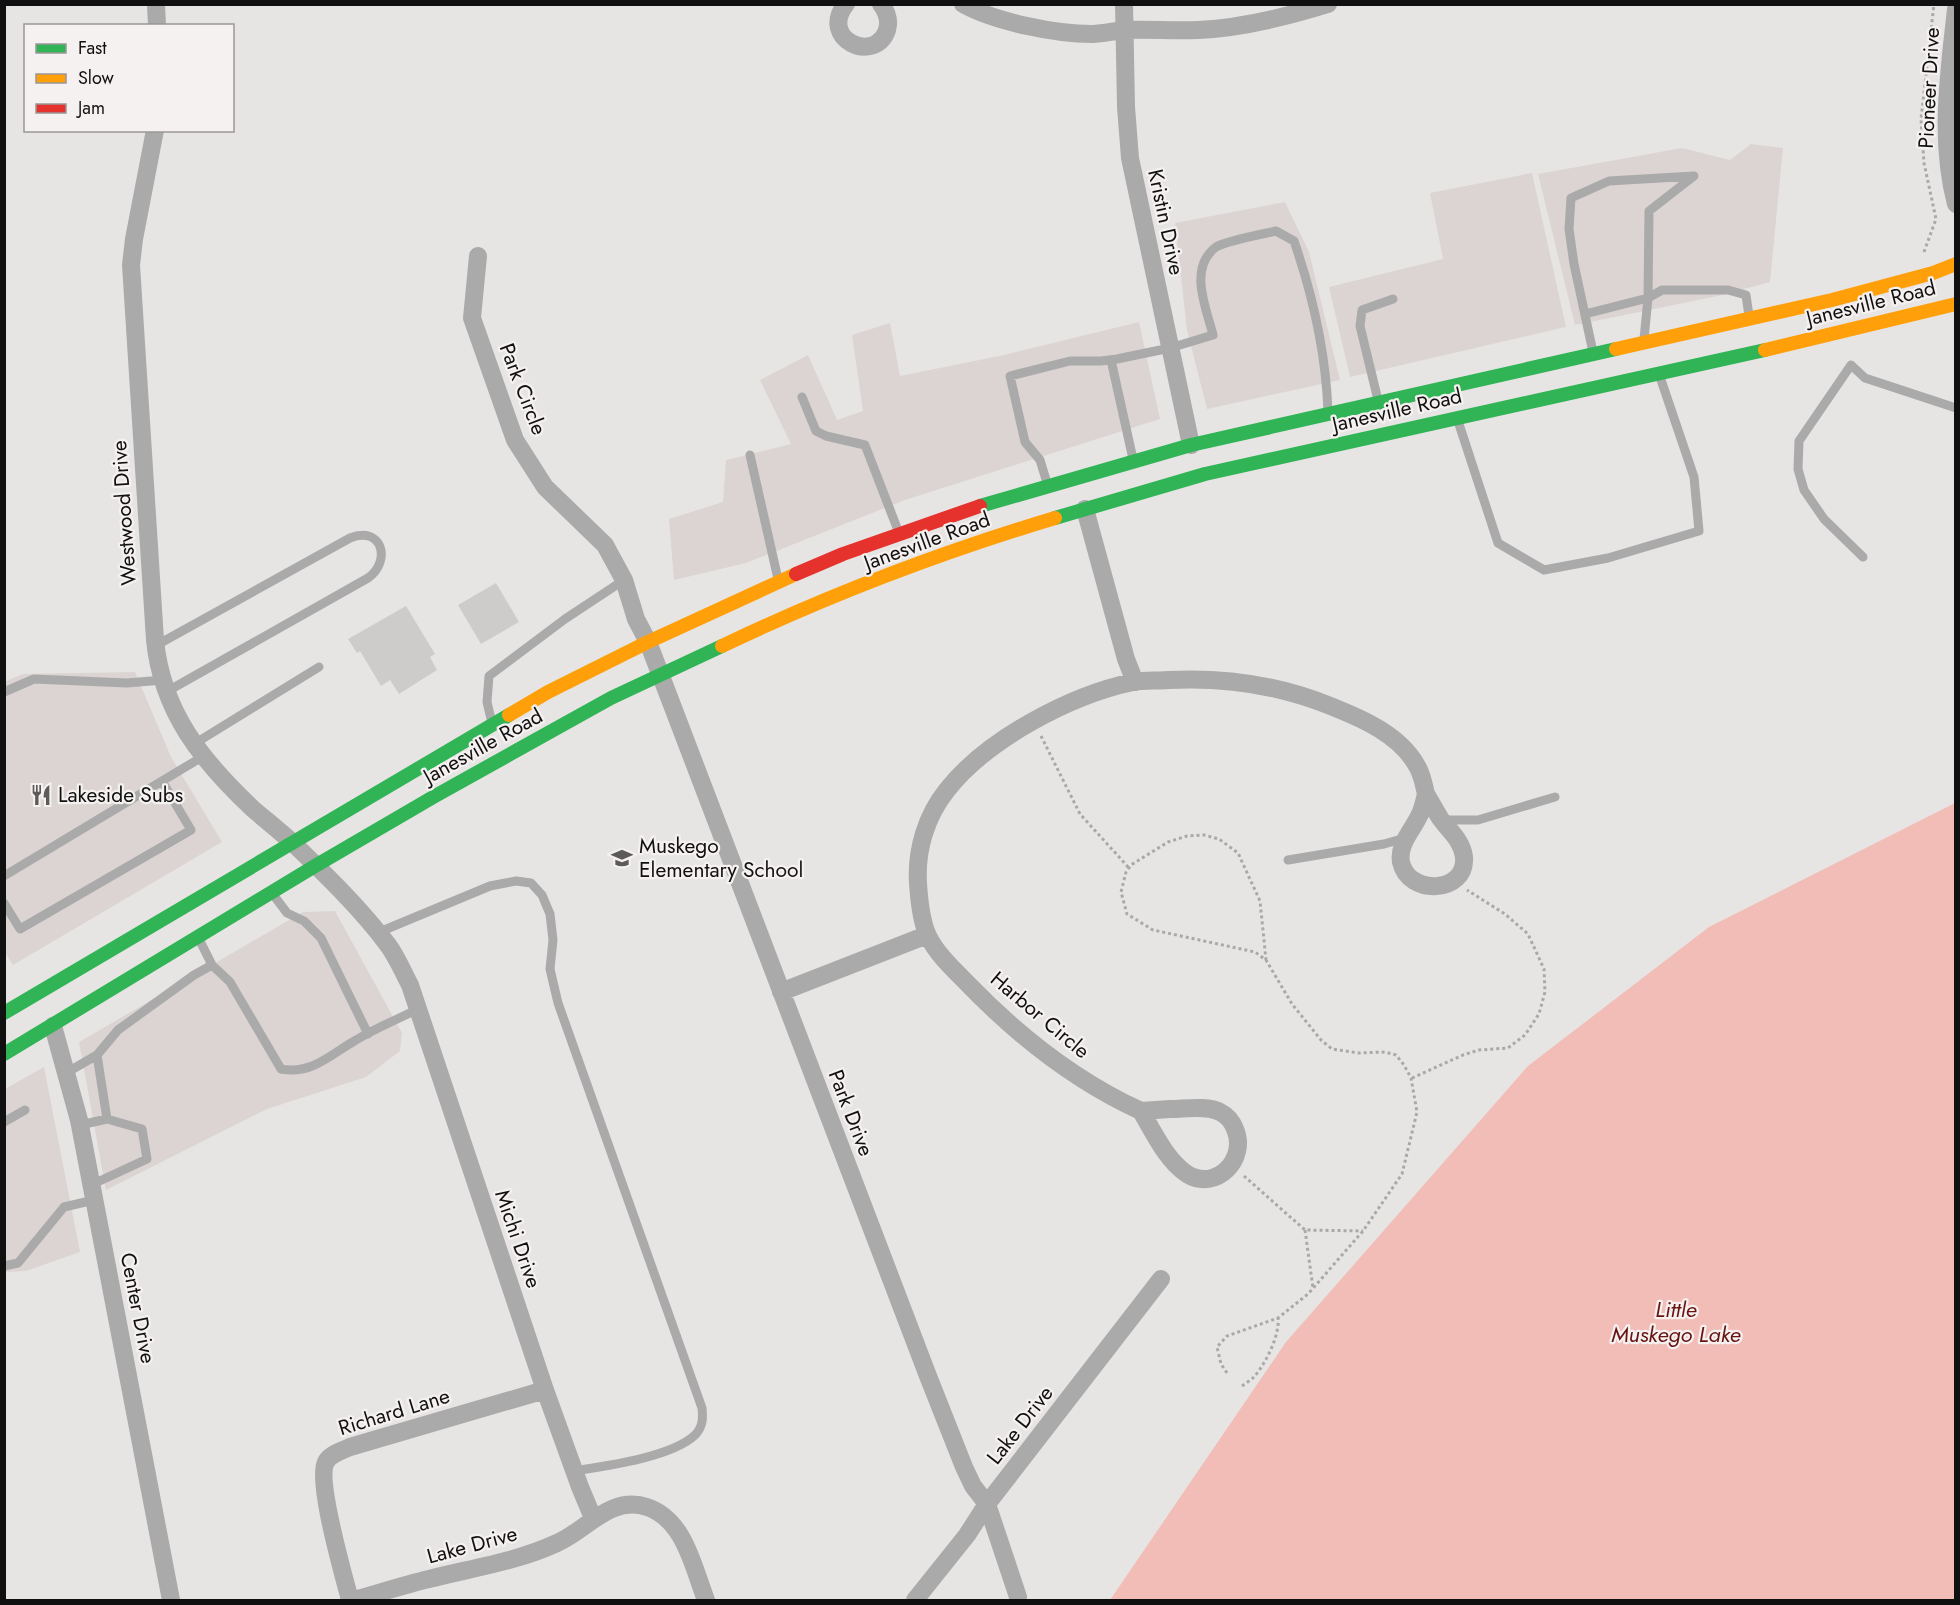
<svg xmlns="http://www.w3.org/2000/svg" width="1960" height="1605" font-family="Jost,sans-serif">
  <style>
    .built { fill: #dbd4d2 }
    .water { fill: #f1bdb6 }
    .building { fill: #cdcccb }
    .lines { fill: none; stroke-linecap: round; stroke-linejoin: round }
    .path { stroke: #a9a9a8; stroke-width: 3; stroke-dasharray: 3 3; stroke-linecap: butt }
    .lane { stroke: #abaaaa; stroke-width: 9 }
    .street { stroke: #abaaaa; stroke-width: 18 }
    .fast { stroke: #30b455; stroke-width: 14 }
    .slow { stroke: #ff9f0a; stroke-width: 14 }
    .jam { stroke: #e5322d; stroke-width: 14 }
    .labels { text-anchor: middle; dominant-baseline: central; stroke-width: 4.5; stroke-linejoin: round; paint-order: stroke }
    .street-label { font-size: 21px; fill: #111010; stroke: #f5f1f0 }
    .poi-label { font-size: 21px; fill: #111010; stroke: #f5f1f0; text-anchor: start }
    .water-label { font-size: 22px; font-style: italic; fill: #671310; stroke: #f5f1f0 }
  </style>
  <rect width="100%" height="100%" fill="#e7e5e4"/>
  <!-- built -->
  <path class="built" d="M 1751,144 L 1783,148 L 1770,282 L 1718,296 L 1575,325 L 1538,174 L 1682,148 L 1730,160 Z
    M 1532,173 L 1566,327 L 1350,377 L 1329,287 L 1443,259 L 1430,193 Z
    M 1285,202 L 1309,252 L 1340,380 L 1207,409 L 1187,330 L 1175,223 Z
    M 1139,322 L 1160,419 L 905,500 L 746,563 L 674,580 L 669,519 L 723,502 L 726,460 L 791,444 L 760,380 L 808,355 L 837,420 L 863,411 L 852,335 L 890,323 L 900,376 L 1004,355 Z
    M 135,672 L 171,757 L 222,842 L 13,965 L 4,951 L 4,682 L 23,674 Z
    M 335,911 L 402,1033 L 400,1051 L 366,1077 L 267,1109 L 106,1190 L 79,1042 L 303,912 Z
    M 44,1067 L 80,1252 L 26,1271 L 5,1272 L 5,1089 Z"/>
  <!-- water -->
  <path class="water" d="M 1955,803 L 1955,1600 L 1110,1600 L 1286,1342 L 1528,1066 L 1709,927 Z"/>
  <!-- building -->
  <path class="building" d="M 496,583 L 519,622 L 481,644 L 458,605 Z
    M 406,606 L 435,654 L 430,657 L 437,670 L 399,694 L 390,680 L 381,686 L 360,651 L 357,653 L 348,639 Z"/>
  <g class="lines">
    <!-- path -->
    <path class="path" d="M 1924,252 L 1936,219 L 1924,163 L 1921,119 L 1934,4
      M 1041,736 L 1080,814 L 1129,868
      M 1412,1078 L 1463,1055 L 1479,1050 L 1508,1048 L 1525,1035 L 1539,1014 L 1545,992 L 1544,969 L 1528,934 L 1505,914 L 1467,890
      M 1244,1176 L 1305,1230 L 1363,1231
      M 1305,1230 L 1313,1288
      M 1227,1373 L 1221,1364 L 1217,1347 L 1227,1336 L 1278,1318 L 1308,1294 L 1363,1231 L 1402,1174 L 1417,1112 L 1411,1078 L 1404,1065 L 1396,1055 L 1385,1052 L 1359,1053 L 1332,1049 L 1321,1040 L 1292,1004 L 1266,960 L 1255,952 L 1153,930 L 1127,914 L 1121,892 L 1126,872 L 1131,865 L 1168,842 L 1187,836 L 1204,835 L 1219,839 L 1238,853 L 1260,901 L 1266,960
      M 1242,1386 C 1246,1383 1251,1380 1254,1377 C 1266,1363 1280,1335 1278,1318"/>
    <!-- lane -->
    <path class="lane" d="M 1585,314 L 1648,298 L 1649,211 L 1694,176
      M 1644,339 L 1648,298 L 1662,290 L 1728,290 L 1746,295 L 1749,316
      M 1593,352 L 1574,264 L 1569,229 L 1571,198 L 1609,181 L 1694,176
      M 1111,360 L 1133,459
      M 802,397 L 816,431 L 826,436 L 865,445 L 899,533
      M 1378,400 L 1360,326 L 1362,310 L 1393,299
      M 1458,421 L 1498,543 L 1544,570 L 1608,558 L 1699,531 L 1694,477 L 1659,374
      M 750,455 L 778,579
      M 1047,483 L 1040,460 L 1025,442 L 1010,376 L 1070,361 L 1101,361 L 1117,359 L 1170,348 L 1213,335 C 1206,307 1188,268 1216,247 C 1225,241 1263,234 1276,231 L 1294,241 C 1313,296 1326,355 1328,412
      M 1863,557 L 1824,519 L 1804,490 L 1798,469 L 1799,441 L 1851,365 L 1865,378 L 1956,408
      M 155,646 L 350,538 C 382,525 392,561 368,578 L 166,692
      M 4,692 L 34,679 L 127,683 L 163,680
      M 492,723 L 487,702 L 489,676 L 565,619 L 624,580
      M 194,744 L 319,667
      M 1441,820 L 1478,820 L 1555,797
      M 1288,860 L 1384,844 L 1405,838
      M 4,876 L 202,757
      M 272,893 L 287,913 L 304,921 L 321,938 L 368,1034
      M 4,903 L 20,929 L 191,830 L 162,781
      M 377,933 L 490,886 L 516,881 L 531,883 L 542,895 L 550,914 L 553,940 L 550,969 L 558,1003 L 702,1408 C 703,1418 703,1427 695,1435 C 672,1457 606,1466 574,1471
      M 198,937 L 212,965 L 230,982 L 281,1069 C 312,1075 331,1054 356,1040 C 376,1028 398,1019 418,1009
      M 97,1055 L 118,1030 L 194,975 L 212,965
      M 66,1073 L 97,1055 L 107,1119 L 80,1125
      M 4,1122 L 25,1110
      M 91,1185 L 147,1159 L 142,1129 L 107,1119
      M 4,1266 L 18,1263 L 64,1207 L 94,1200"/>
    <!-- street -->
    <path class="street" d="M 156,4 L 157,26
      M 846,4 C 818,39 875,65 887,30 C 890,20 887,12 881,4
      M 963,4 C 995,22 1056,34 1092,34 C 1103,34 1114,31 1124,30 C 1149,29 1173,31 1198,30 C 1242,28 1286,17 1328,4
      M 1124,4 L 1126,107 L 1130,158 L 1191,445
      M 1956,9 C 1949,74 1939,140 1956,204
      M 155,130 L 134,239 L 131,265 L 155,640 C 162,712 202,761 253,809 C 267,821 281,832 295,845 C 327,876 361,909 388,945 C 397,957 403,972 410,985 L 545,1390 L 580,1487 L 593,1518
      M 478,256 L 472,318 L 515,440 L 545,487 L 605,545 L 624,580 L 636,619 L 648,642 L 928,1376 L 964,1467 L 973,1486 L 987,1504 L 1018,1597
      M 1085,509 L 1126,659 L 1135,682
      M 1426,794 C 1431,802 1435,810 1440,818 C 1449,831 1462,840 1464,857 C 1467,894 1408,896 1401,862 C 1398,844 1412,831 1419,816 C 1423,809 1424,801 1426,794 Z
      M 781,992 L 927,935
      M 53,1026 L 79,1120 L 171,1600
      M 1170,1109 C 1185,1109 1207,1105 1220,1112 C 1228,1116 1232,1121 1235,1129 C 1248,1159 1216,1192 1187,1174 C 1166,1160 1153,1131 1141,1111 Z
      M 1141,1111 C 1073,1080 1017,1035 966,982 C 952,968 937,954 928,936 C 921,921 919,899 918,883 C 916,850 926,816 947,790 C 987,739 1071,695 1133,682 C 1144,680 1157,681 1168,680 C 1225,677 1280,685 1333,707 C 1363,719 1400,735 1417,766 C 1422,774 1424,785 1426,794
      M 350,1600 C 344,1577 316,1480 326,1462 C 330,1454 342,1451 350,1447 L 545,1390
      M 354,1600 C 379,1593 404,1585 429,1579 C 472,1568 516,1562 557,1543 C 587,1530 610,1495 647,1507 C 685,1520 693,1567 706,1600
      M 915,1600 L 967,1535 L 987,1504 L 1161,1279"/>
    <!-- fast -->
    <path class="fast" d="M 980,506 L 1191,445 L 1616,349
      M 1055,518 L 1205,474 L 1765,350
      M 4,1013 L 509,715
      M 4,1054 L 315,866 L 435,796 L 611,698 L 722,646"/>
    <!-- slow -->
    <path class="slow" d="M 1616,349 L 1832,300 L 1933,273 L 1956,264
      M 1765,350 L 1956,304
      M 722,646 C 829,595 942,552 1055,518
      M 509,715 L 548,692 L 648,642 L 796,574"/>
    <!-- jam -->
    <path class="jam" d="M 796,574 L 843,554 L 980,506"/>
  </g>
  <!-- icons -->
  <defs>
    <symbol id="restaurant-bare" viewBox="-9 -9 18 18"><path d="M-5-6h1v4h1v-4h1v4h1v-4h1v5L-1.5 .5V6h-2V.5L-5-1ZM5-6V6H3V1.5H1.5Q1.5-4 5-6Z" fill="#5c5b5a" stroke="#f5f1f0" stroke-width="2.5" paint-order="stroke"/></symbol>
    <symbol id="school-bare" viewBox="-9 -9 18 18"><path d="M0-5L7-2L0 1L-7-2ZM-4 1L0 2.5L4 1V4Q0 6-4 4Z" fill="#5c5b5a" stroke="#f5f1f0" stroke-width="2.5" paint-order="stroke"/></symbol>
  </defs>
  <g fill-rule="evenodd">
    <use href="#restaurant-bare" x="26" y="780" width="30" height="30"/>
    <use href="#school-bare" x="607" y="843" width="30" height="30"/>
  </g>
  <g class="labels">
    <!-- street labels -->
    <g class="street-label">
      <text transform="translate(1929 88) rotate(-87)">Pioneer Drive</text>
      <text transform="translate(1166 222) rotate(78)">Kristin Drive</text>
      <text transform="translate(1871 303) rotate(-14)">Janesville Road</text>
      <text transform="translate(523 389) rotate(69)">Park Circle</text>
      <text transform="translate(1397 410) rotate(-13)">Janesville Road</text>
      <text transform="translate(124 513) rotate(-94)">Westwood Drive</text>
      <text transform="translate(927 541) rotate(-20)">Janesville Road</text>
      <text transform="translate(483 746) rotate(-29)">Janesville Road</text>
      <text transform="translate(1040 1015) rotate(40)">Harbor Circle</text>
      <text transform="translate(851 1113) rotate(69)">Park Drive</text>
      <text transform="translate(518 1239) rotate(71)">Michi Drive</text>
      <text transform="translate(138 1308) rotate(79)">Center Drive</text>
      <text transform="translate(394 1412) rotate(-17)">Richard Lane</text>
      <text transform="translate(1020 1425) rotate(-52)">Lake Drive</text>
      <text transform="translate(472 1545) rotate(-15)">Lake Drive</text>
    </g>
    <!-- poi labels -->
    <g class="poi-label">
      <text x="58" y="795">Lakeside Subs</text>
      <text x="639" y="846">Muskego<tspan x="639" dy="24">Elementary School</tspan></text>
    </g>
    <!-- water labels -->
    <g class="water-label">
      <text x="1676" y="1309">Little<tspan x="1676" dy="25">Muskego Lake</tspan></text>
    </g>
  </g>
  <!-- border -->
  <rect width="1960" height="1605" fill="none" stroke="#111010" stroke-width="12"/>
  <!-- legend -->
  <rect x="24" y="24" width="210" height="108" fill="#f5f1f0" stroke="#9a9796" stroke-width="1.5"/>
  <rect x="36" y="44" width="30" height="9" fill="#30b455" stroke="#9a9796" stroke-width="1.5"/>
  <text x="78" y="54" font-size="18" fill="#111010">Fast</text>
  <rect x="36" y="74" width="30" height="9" fill="#ff9f0a" stroke="#9a9796" stroke-width="1.5"/>
  <text x="78" y="84" font-size="18" fill="#111010">Slow</text>
  <rect x="36" y="104" width="30" height="9" fill="#e5322d" stroke="#9a9796" stroke-width="1.5"/>
  <text x="78" y="114" font-size="18" fill="#111010">Jam</text>
</svg>
